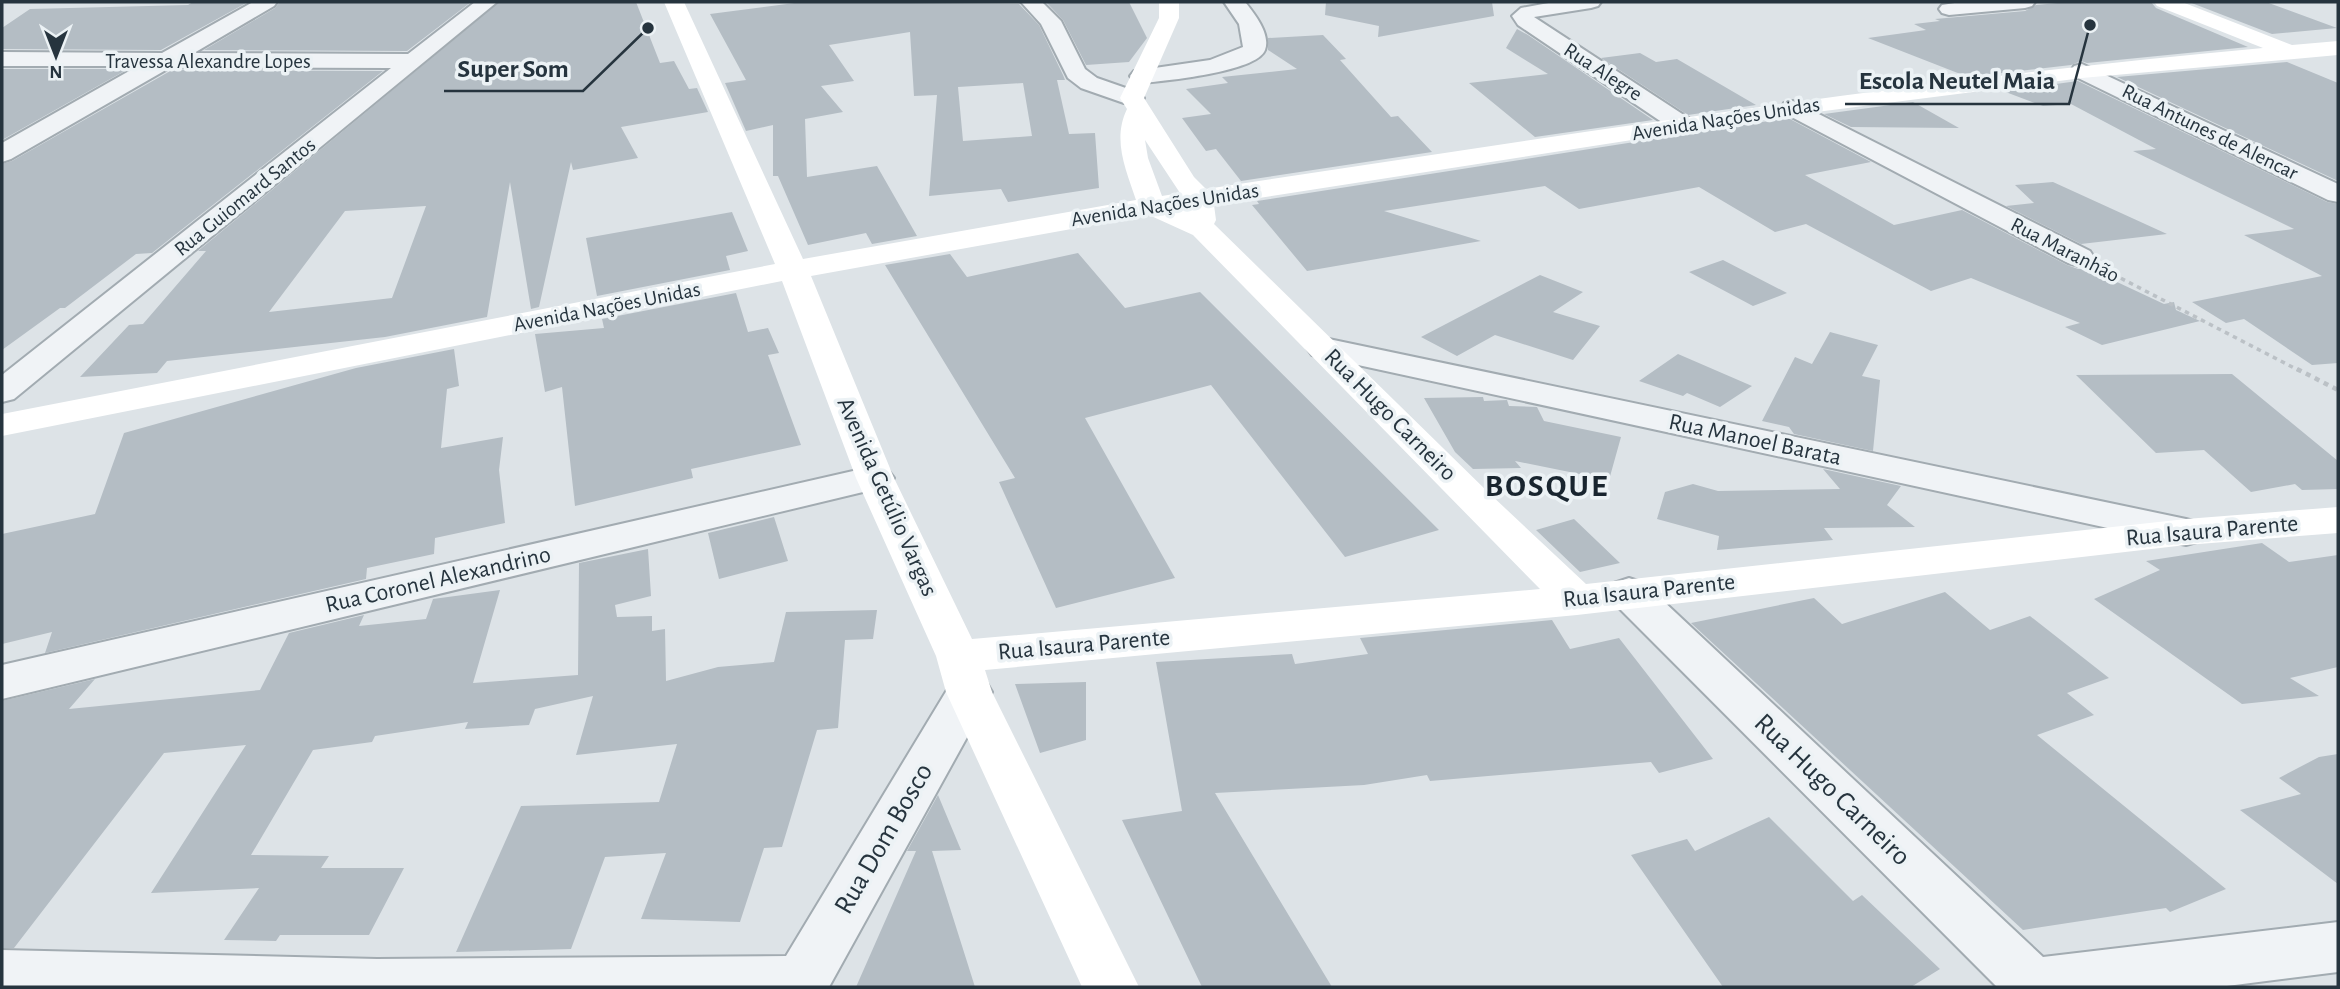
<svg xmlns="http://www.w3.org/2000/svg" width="2340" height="989" font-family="'Alegreya Sans',sans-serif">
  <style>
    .building { fill: #b4bdc4; fill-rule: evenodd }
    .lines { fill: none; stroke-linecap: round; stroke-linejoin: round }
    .street-casing { stroke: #a2abb1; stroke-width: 4 }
    .path-far1 { stroke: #bbc1c6; stroke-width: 3.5; stroke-dasharray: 4.5 4.5; stroke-linecap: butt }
    .path { stroke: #bbc1c6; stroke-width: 4.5; stroke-dasharray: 5 5; stroke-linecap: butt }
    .street { fill: #f0f3f6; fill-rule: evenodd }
    .secondary { fill: #fff; fill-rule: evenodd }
    .labels { text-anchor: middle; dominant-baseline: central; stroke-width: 7; stroke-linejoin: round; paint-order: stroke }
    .far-street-label { font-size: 21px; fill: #26343e; stroke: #ecf2f5 }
    .street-label { font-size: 24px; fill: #26343e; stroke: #ecf2f5 }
    .near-street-label { font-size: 28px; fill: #26343e; stroke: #ecf2f5 }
    .district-label { font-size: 32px; font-weight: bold; letter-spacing: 2px; fill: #19252f; stroke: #ecf2f5 }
    .leader { fill: none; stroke: #26343e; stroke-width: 2.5 }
    .callout-dot { fill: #26343e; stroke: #ecf2f5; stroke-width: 2.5 }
    .callout-label { font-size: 26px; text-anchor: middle; font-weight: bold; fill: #26343e; stroke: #ecf2f5; stroke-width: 7; stroke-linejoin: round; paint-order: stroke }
  </style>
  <rect width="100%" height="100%" fill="#dde3e7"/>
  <!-- building -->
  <path class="building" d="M 193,2 L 248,2 L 161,50 L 2,49 L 2,28 L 30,9 L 188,5 Z
    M 280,2 L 471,2 L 407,51 L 204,50 L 275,8 Z
    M 499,2 L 636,2 L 660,63 L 674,61 L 689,89 L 697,88 L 708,112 L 621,127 L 638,158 L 573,170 L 571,162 L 539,307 L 531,309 L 510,182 L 487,317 L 385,337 L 167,361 L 157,373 L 80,377 L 129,325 L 143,324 L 206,251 L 198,251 ZM 426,206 L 392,298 L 269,312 L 345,211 Z
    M 802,2 L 1019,4 L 1039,25 L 1063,75 L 1065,80 L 1057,80 L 1069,134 L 1095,133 L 1099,188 L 1008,202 L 1001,189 L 929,196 L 937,95 L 914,96 L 910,32 L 829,45 L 854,81 L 821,86 L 843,112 L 805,119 L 807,177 L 877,166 L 917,236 L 872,244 L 866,233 L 808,245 L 778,176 L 773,176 L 773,125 L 746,131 L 725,83 L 746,80 L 710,14 ZM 1023,83 L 1032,136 L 963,141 L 958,87 Z
    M 1046,2 L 1129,2 L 1147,38 L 1129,62 L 1086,65 L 1063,20 Z
    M 1326,2 L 1492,2 L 1494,16 L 1378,37 L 1379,26 L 1325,15 Z
    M 2068,2 L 2151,2 L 2156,8 L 2248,47 L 2087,63 L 2081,61 L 2071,65 L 1968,77 L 1868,38 L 1926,30 L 1914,24 L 1940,21 L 1935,19 L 2025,11 L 2036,5 Z
    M 2189,2 L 2266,2 L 2337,28 L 2272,34 Z
    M 1517,29 L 1528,35 L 1653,120 L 1535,137 L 1469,83 L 1548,74 L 1506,48 Z
    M 1323,35 L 1346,59 L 1340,60 L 1391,117 L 1398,116 L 1432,152 L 1241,181 L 1216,149 L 1206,151 L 1182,118 L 1211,114 L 1186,89 L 1228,83 L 1222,77 L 1297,69 L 1268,50 L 1268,38 Z
    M 1640,53 L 1656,62 L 1677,59 L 1756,105 L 1688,115 L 1601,58 Z
    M 2287,62 L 2338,83 L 2338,181 L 2117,77 Z
    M 2,69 L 128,69 L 2,140 Z
    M 172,70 L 383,71 L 152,253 L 136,254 L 65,308 L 60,308 L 2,350 L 2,164 L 12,161 Z
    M 2078,81 L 2327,202 L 2338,204 L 2338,363 L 2312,365 L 2244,319 L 2226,323 L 2192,302 L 2322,276 L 2244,235 L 2294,229 L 2133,151 L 2156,149 L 2071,104 L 2043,106 L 2003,91 Z
    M 1913,102 L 1959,128 L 1851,127 L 1824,114 Z
    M 1788,118 L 1871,162 L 1805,175 L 1894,225 L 1962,210 L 2067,265 L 2078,269 L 2085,267 L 2164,304 L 2174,302 L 2176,310 L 2200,321 L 2102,345 L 2065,327 L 2080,323 L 1971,278 L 1931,291 L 1806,224 L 1775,232 L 1699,187 L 1579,209 L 1545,186 L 1384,211 L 1481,241 L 1307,271 L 1252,205 L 1259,204 L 1257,201 Z
    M 2053,182 L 2167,234 L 2081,244 L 2006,206 L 2034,203 L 2015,185 Z
    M 732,212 L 748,251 L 726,256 L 730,270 L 597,296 L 586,238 Z
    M 1078,253 L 1125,308 L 1200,292 L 1439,530 L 1345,557 L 1211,385 L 1085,418 L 1175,578 L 1056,608 L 999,482 L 1015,478 L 885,265 L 950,254 L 967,277 Z
    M 1723,260 L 1787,293 L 1753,306 L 1689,272 Z
    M 1540,275 L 1583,292 L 1553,312 L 1600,326 L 1573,360 L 1495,335 L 1457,356 L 1421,337 Z
    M 736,293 L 748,332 L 768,328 L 779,353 L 768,355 L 801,445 L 691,469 L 693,478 L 575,506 L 562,387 L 545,392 L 535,334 L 604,328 L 602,319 Z
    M 1830,332 L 1878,345 L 1862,376 L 1880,380 L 1873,451 L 1794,434 L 1789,427 L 1762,421 L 1795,357 L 1812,364 Z
    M 454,349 L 459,386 L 447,389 L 441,448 L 503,437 L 499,470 L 505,523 L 435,538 L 434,554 L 367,568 L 366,579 L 45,653 L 52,632 L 2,644 L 2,534 L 95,514 L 124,433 L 356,368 Z
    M 1678,354 L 1752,386 L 1720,407 L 1687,393 L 1683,396 L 1639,381 Z
    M 2232,374 L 2338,461 L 2338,489 L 2302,490 L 2295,484 L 2251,492 L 2204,450 L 2156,453 L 2076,375 Z
    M 1483,397 L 1484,401 L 1507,400 L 1509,406 L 1537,407 L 1544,421 L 1621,437 L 1609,480 L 1515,461 L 1521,468 L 1473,469 L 1455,452 L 1424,398 Z
    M 1823,469 L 1901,486 L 1887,505 L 1915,527 L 1824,528 L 1833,540 L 1717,550 L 1719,536 L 1657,519 L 1665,492 L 1693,484 L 1718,491 L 1840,489 Z
    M 774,517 L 788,561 L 719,579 L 708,533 Z
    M 1574,519 L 1620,563 L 1580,572 L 1536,530 Z
    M 2262,543 L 2289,562 L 2338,555 L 2338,667 L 2290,678 L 2319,696 L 2242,704 L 2094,599 L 2160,570 L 2146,561 Z
    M 648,549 L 651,596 L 615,605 L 617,617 L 652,616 L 652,631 L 665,629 L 666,681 L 718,667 L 774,662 L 786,612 L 877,610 L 873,639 L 845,640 L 838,728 L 817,730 L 782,847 L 764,848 L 740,922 L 641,919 L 666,853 L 605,857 L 571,949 L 456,952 L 521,806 L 659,802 L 677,744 L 576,755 L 593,696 L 535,709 L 529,725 L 465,729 L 468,722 L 375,736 L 372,742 L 313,750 L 251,855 L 329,856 L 321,868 L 404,868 L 369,935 L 280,935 L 276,941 L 224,940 L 259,888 L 151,893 L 246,745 L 164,753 L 14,948 L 2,948 L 2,701 L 95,679 L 69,709 L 260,690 L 289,633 L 364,615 L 359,626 L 426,619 L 433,599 L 500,590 L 473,683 L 578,675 L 579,563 Z
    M 1945,592 L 1990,630 L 2030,616 L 2109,678 L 2067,693 L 2094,715 L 2037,735 L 2226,889 L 2170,912 L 2166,908 L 2023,930 L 1691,623 L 1814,598 L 1842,624 Z
    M 1552,620 L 1570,649 L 1619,638 L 1713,759 L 1659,773 L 1651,762 L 1430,781 L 1427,775 L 1364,785 L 1215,793 L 1332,987 L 1202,987 L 1122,820 L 1182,811 L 1156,662 L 1292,654 L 1295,664 L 1368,654 L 1360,638 Z
    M 1086,682 L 1086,740 L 1040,753 L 1015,684 Z
    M 2338,754 L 2338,884 L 2240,810 L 2301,794 L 2279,778 L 2319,757 Z
    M 938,795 L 961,850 L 932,851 L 975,987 L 856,987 L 916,851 L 907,851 Z
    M 1769,817 L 1853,901 L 1862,895 L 1940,969 L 1911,987 L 1723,987 L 1631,855 L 1687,839 L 1695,851 Z"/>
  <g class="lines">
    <defs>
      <path id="street" d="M 253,2 L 277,2 L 274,6 L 194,53 L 408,54 L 475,2 L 497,2 L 14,399 L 2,402 L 2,375 L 391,68 L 171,67 L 11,159 L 2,162 L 2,143 L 138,66 L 2,66 L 2,52 L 162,53 Z
        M 1021,2 L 1042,2 L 1061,21 L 1085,69 L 1097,78 L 1140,93 L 1144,98 L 1140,103 L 1124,103 L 1081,88 L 1068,78 L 1041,24 Z
        M 1224,2 L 1245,2 C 1254,13 1271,34 1265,50 C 1257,72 1164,81 1142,83 L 1134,81 L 1130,76 L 1134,71 L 1210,60 L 1243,47 L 1239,24 Z
        M 1554,2 L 1601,2 L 1598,6 L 1591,8 L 1534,17 L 1693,121 L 1696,126 L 1693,131 L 1684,133 L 1675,131 L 1518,25 L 1512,16 L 1521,8 Z
        M 1961,2 L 2035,2 L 2032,6 L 2025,8 L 1949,15 L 1942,13 L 1939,9 L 1942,5 Z
        M 2082,64 L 2338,184 L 2338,202 L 2328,200 L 2074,76 L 2071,71 L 2074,66 Z
        M 1793,101 L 2090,251 L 2094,257 L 2090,263 L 2079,266 L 2068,263 L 1784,113 L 1781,108 L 1784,103 Z
        M 1324,338 L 2186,519 L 2200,523 L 2206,532 L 2200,541 L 2186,545 L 1312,355 L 1307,348 L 1312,341 Z
        M 875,466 L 888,470 L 894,478 L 888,486 L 2,699 L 2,665 Z
        M 1629,578 L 1644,583 L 2043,957 L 2338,922 L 2338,972 L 2219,987 L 1997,987 L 1614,603 L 1608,593 L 1614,583 Z
        M 969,675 L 985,680 L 992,692 L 829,987 L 2,987 L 2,950 L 377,959 L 786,956 L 953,680 Z"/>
    </defs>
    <!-- street casing -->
    <use href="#street" class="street-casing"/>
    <!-- path-far1 -->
    <path class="path-far1" d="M 2105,270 L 2300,371"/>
    <!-- path -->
    <path class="path" d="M 2297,369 L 2338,390"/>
    <!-- street -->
    <use href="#street" class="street"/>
    <!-- secondary -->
    <path class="secondary" d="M 664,2 L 684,2 L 803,259 L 1136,200 C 1126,170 1112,140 1127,109 L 1120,98 L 1159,18 L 1159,2 L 1179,2 L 1179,18 L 1144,98 L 1194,177 L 1206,189 C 1558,136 1909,80 2263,48 L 2157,6 L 2154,2 L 2182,2 L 2292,45 L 2338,41 L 2338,55 L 2082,78 L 1793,115 L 1214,205 L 1216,220 L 1214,224 L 1490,494 L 1586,584 L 2186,519 L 2338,507 L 2338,533 L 2186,545 L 1577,615 L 985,670 L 992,692 L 1139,987 L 1082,987 L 946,692 L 936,656 L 856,478 L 782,281 L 2,436 L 2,414 L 775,264 ZM 1145,140 L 1180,193 L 1162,196 L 1148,158 ZM 1149,215 L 1193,235 L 1540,589 L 972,639 L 894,478 L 811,276 Z"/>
  </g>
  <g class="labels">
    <!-- far-street labels -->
    <g class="far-street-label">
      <text x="208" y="61">Travessa Alexandre Lopes</text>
      <text transform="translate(1603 72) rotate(33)">Rua Alegre</text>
      <text transform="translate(1726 119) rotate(-9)">Avenida Nações Unidas</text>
      <text transform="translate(2210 132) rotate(26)">Rua Antunes de Alencar</text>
      <text transform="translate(245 197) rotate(-39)">Rua Guiomard Santos</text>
      <text transform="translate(1165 205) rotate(-9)">Avenida Nações Unidas</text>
      <text transform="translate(2065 250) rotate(27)">Rua Maranhão</text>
      <text transform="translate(607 307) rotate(-11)">Avenida Nações Unidas</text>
    </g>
    <!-- street labels -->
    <g class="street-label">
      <text transform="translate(1390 415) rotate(45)">Rua Hugo Carneiro</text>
      <text transform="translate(1755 440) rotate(12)">Rua Manoel Barata</text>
      <text transform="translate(887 497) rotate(66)">Avenida Getúlio Vargas</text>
      <text transform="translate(2212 531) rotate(-5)">Rua Isaura Parente</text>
      <text transform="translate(438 580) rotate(-13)">Rua Coronel Alexandrino</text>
      <text transform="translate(1649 591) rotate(-6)">Rua Isaura Parente</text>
      <text transform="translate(1084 645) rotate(-5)">Rua Isaura Parente</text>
    </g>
    <!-- near-street labels -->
    <g class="near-street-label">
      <text transform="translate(1832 790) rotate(44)">Rua Hugo Carneiro</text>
      <text transform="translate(884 839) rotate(-60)">Rua Dom Bosco</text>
    </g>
    <!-- district labels -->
    <g class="district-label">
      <text x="1547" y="486">BOSQUE</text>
    </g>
  </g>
  <!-- callouts -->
  <path class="leader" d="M648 28L583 91H444M2090 25L2069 104H1845"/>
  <g class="callout-dot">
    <circle cx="648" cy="28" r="7"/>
    <circle cx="2090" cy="25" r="7"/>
  </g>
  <g class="callout-label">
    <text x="513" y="77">Super Som</text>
    <text x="1957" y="89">Escola Neutel Maia</text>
  </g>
  <!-- border -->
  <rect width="2340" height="989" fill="none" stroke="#26343e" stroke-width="7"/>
  <!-- north arrow -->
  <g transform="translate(56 56) rotate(180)" stroke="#ecf2f5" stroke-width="5" paint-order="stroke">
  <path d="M0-5L12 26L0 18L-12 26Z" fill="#26343e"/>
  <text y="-10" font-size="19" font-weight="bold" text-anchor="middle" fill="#26343e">N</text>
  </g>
</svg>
